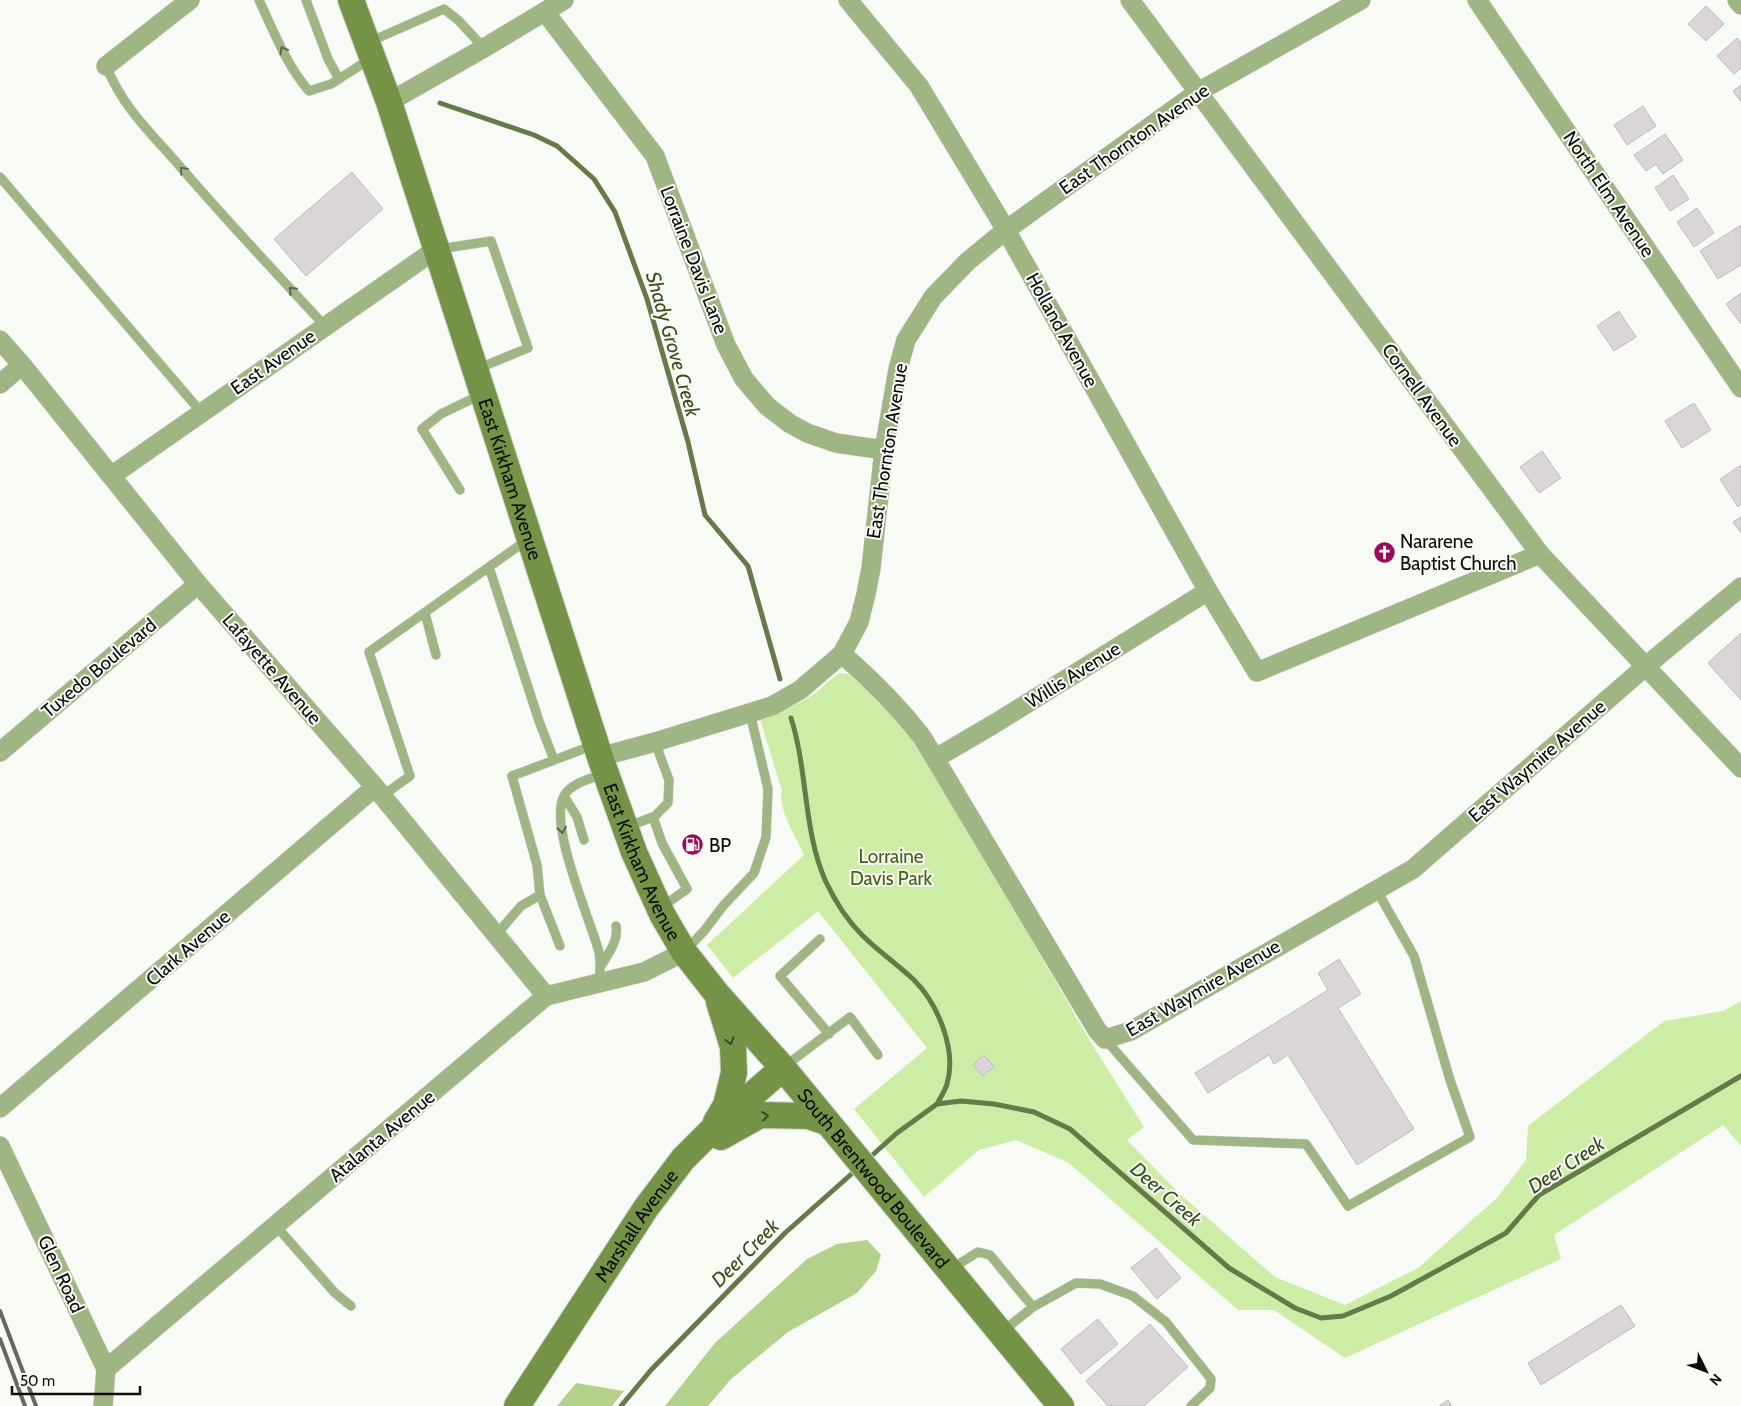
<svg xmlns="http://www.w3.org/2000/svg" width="1741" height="1406" font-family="Cabin,sans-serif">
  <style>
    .green { fill: #cdeca5 }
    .forest { fill: #b3d18a }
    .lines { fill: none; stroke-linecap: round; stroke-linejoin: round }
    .stream { stroke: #657a48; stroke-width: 5 }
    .building { fill: #dcd5d8; stroke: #c1babc }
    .lane-casing { stroke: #d2d5d0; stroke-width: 10 }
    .street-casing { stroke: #d2d5d0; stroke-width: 20 }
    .secondary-casing { stroke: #d2d5d0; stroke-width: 28 }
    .lane { stroke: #a0b584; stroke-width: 9 }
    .street { stroke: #a0b584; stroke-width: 19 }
    .secondary { stroke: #749347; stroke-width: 26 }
    .rail { stroke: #656763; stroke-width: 4 }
    .oneway { stroke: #5d694e }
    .oneway2 { stroke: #3b4926 }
    .labels { text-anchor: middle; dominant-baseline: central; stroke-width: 4; stroke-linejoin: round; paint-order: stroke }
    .street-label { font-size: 19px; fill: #0c0d0b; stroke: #f8fbf5 }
    .poi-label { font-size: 19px; fill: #0c0d0b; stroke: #f8fbf5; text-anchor: start }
    .park-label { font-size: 19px; fill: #455f13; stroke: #f8fbf5 }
    .water-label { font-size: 20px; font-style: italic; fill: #394c1a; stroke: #f8fbf5 }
  </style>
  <rect width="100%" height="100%" fill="#f8fbf5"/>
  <!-- green -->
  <path class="green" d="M 840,673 L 848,674 L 871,691 L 906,729 L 962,819 L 1090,1041 L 1144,1127 L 1127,1140 L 1180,1194 L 1275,1277 L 1345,1305 L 1418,1268 L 1497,1198 L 1526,1160 L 1528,1126 L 1664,1021 L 1723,1011 L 1741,1001 L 1741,1146 L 1723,1125 L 1554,1235 L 1561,1259 L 1345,1358 L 1274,1310 L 1238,1310 L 1069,1163 L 1016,1140 L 979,1150 L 924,1197 L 854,1109 L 927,1048 L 818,911 L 733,978 L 707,945 L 804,855 C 797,839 777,808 782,791 L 760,719 C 781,712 800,704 818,691 C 825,685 831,678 840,673 Z"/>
  <!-- forest -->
  <path class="forest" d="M 867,1240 L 881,1255 L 876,1271 L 857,1293 L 788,1332 L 731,1379 L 708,1406 L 665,1406 L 715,1343 L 807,1259 L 837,1244 Z
    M 576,1383 L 624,1391 L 612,1406 L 557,1406 Z"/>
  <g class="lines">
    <!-- stream -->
    <path class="stream" d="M 440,103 L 534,135 L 557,146 L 594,179 L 615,212 L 647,299 L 688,442 L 705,515 L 748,566 L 780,679
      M 791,718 C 808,771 803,831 826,882 C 835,901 847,920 862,935 C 878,951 897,964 914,980 C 938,1004 957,1050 947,1084 C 945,1091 940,1098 937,1104
      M 868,1159 L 897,1133 L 937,1104 L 961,1101 L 994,1104 L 1034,1112 L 1070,1129 L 1229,1268 L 1295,1308 L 1321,1318 L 1343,1316 L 1391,1296 L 1506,1233 L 1539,1195 L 1741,1076
      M 621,1406 L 651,1370 L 785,1233 L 856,1170"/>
  </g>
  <!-- building -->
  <path class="building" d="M 1706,6 L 1724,24 L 1706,41 L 1688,24 Z
    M 1737,38 L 1741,43 L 1741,68 L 1734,74 L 1717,56 Z
    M 1741,85 L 1741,102 L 1733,91 Z
    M 1643,106 L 1656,126 L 1627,145 L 1614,125 Z
    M 1665,134 L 1683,160 L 1663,174 L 1656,164 L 1646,171 L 1634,155 Z
    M 352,172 L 383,209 L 306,276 L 274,239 Z
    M 1673,175 L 1689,199 L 1670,211 L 1655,188 Z
    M 1697,208 L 1714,233 L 1694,247 L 1677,222 Z
    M 1741,225 L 1741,265 L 1718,279 L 1700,251 Z
    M 1741,293 L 1741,324 L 1726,304 Z
    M 1619,311 L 1636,337 L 1614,351 L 1597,326 Z
    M 1694,403 L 1711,430 L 1682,448 L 1665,421 Z
    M 1542,451 L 1561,478 L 1539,493 L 1520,467 Z
    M 1741,465 L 1741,504 L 1738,507 L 1720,479 Z
    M 1741,517 L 1741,533 L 1733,522 Z
    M 1741,633 L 1741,700 L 1708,663 Z
    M 1339,959 L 1361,994 L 1338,1008 L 1414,1129 L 1357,1165 L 1288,1055 L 1274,1064 L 1269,1055 L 1208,1093 L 1195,1073 L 1328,990 L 1318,973 Z
    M 984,1055 L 994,1067 L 983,1076 L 973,1065 Z
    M 1156,1248 L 1181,1278 L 1157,1299 L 1131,1268 Z
    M 1621,1305 L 1635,1326 L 1541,1385 L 1528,1363 Z
    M 1098,1319 L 1118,1344 L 1081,1374 L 1061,1349 Z
    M 1150,1324 L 1188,1367 L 1144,1406 L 1108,1406 L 1086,1381 Z
    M 1448,1400 L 1452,1406 L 1439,1406 Z"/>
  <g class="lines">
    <defs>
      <path id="lane" d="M 259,0 C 273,30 287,66 309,91 L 331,84 L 370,59
        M 306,0 L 328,59 L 339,79
        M 369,42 L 444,9 L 458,20 L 484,48
        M 106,66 C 123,107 148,130 177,163 C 225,219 275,272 325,326
        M 0,177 L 201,412
        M 440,249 L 491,241 L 528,348 L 477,369
        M 460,490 L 422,429 L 441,414 L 480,395
        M 489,567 L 539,721 L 554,760
        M 425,613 L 436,655
        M 382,796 L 410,776 L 369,652 L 527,540
        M 564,796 L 577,817 L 584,840
        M 653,817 L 662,843 L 687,889 L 662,907
        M 627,827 L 655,816 L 668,803 L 669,780 L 655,742
        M 540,895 L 560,946
        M 496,935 L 521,906 L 540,895 L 537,865 L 512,776 L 594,745
        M 820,939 L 780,976 L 829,1034
        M 686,950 L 704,931 L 723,906 L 754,873 L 766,837 L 768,789 L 750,713
        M 601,966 C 608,954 619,940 616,926
        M 599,983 C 600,973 601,962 599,952 C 590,919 548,824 564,796 C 571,783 590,779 603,774
        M 1105,1039 L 1193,1140 L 1306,1144 L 1348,1206 L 1470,1137 L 1450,1080 L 1414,956 L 1376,889
        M 785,1066 L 850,1017 L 878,1055
        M 276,1226 L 335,1293 L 351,1306
        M 951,1269 L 978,1252 L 990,1255 L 1033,1307
        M 1003,1331 L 1033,1307 L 1076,1283 L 1100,1284 L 1133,1296 L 1166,1322 L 1211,1379 L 1210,1388 L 1191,1406"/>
      <path id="street" d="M 848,0 L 919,86 L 1006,230 L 1208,591 L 1257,672 L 1540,554
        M 1130,0 L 1540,554 L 1741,768
        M 1477,0 L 1741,388
        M 1737,0 L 1741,5
        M 545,12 L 655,156 L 726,345 L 744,379 L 767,406 L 789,423 L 807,433 L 836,443 L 884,450
        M 106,66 L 190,0
        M 389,102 L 484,48 L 564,0
        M 0,340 L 22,365 L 198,584 L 375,787 L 546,996
        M 0,384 L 22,365
        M 111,476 L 435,250
        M 842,654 C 872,680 898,706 922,737 L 1097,1030 L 1105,1039 L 1131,1031 L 1413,869 L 1646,666 L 1741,587
        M 0,752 L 198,584
        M 600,757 L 655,742 L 772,706 L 800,690 L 842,654 L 859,622 L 866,594 L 871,568 L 884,450 L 898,369 L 906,340 L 933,297 L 968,261 L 1006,230 L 1198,92 L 1361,0
        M 936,758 L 994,724 L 1208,591
        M 0,1108 L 375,787
        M 0,1146 L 106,1369 L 103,1406
        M 106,1369 L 546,996 L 644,972 L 684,952"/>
      <g id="secondary">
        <path id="s1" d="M 351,0 L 389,102 L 600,757 L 634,852 L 662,914 L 684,952 L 717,994 L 783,1068 L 1061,1406"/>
        <path d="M 716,1122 L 726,1105 L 734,1073 L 733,1047 L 719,1002"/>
        <path d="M 721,1137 L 760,1115 L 808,1116 L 826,1122"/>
        <path id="s2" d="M 517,1406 L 646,1208 L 683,1159 L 711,1131 L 783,1068"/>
      </g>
    </defs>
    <!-- lane casing -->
    <use href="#lane" class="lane-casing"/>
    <!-- street casing -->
    <use href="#street" class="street-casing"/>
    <!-- secondary casing -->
    <use href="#secondary" class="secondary-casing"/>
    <!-- lane -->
    <use href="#lane" class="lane"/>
    <!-- street -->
    <use href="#street" class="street"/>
    <!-- secondary -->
    <use href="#secondary" class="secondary"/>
    <!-- rail -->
    <path class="rail" d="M 0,1311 L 36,1406
      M 0,1339 L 25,1406"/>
  </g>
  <!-- one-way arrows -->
  <defs><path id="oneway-chevron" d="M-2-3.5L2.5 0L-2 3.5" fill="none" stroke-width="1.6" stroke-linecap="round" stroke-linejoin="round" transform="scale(1.25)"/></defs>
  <g class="oneway">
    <use href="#oneway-chevron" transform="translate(283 50) rotate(-120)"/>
    <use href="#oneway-chevron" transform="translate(183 170) rotate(-131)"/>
    <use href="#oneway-chevron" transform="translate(292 290) rotate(-134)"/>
    <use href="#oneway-chevron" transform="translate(562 830) rotate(81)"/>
  </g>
  <g class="oneway2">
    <use href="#oneway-chevron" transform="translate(730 1041) rotate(75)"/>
    <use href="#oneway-chevron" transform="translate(765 1116) rotate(-7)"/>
  </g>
  <!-- icons -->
  <defs>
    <symbol id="church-disc" viewBox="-11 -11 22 22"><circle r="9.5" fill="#9a0a5c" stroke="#f8fbf5"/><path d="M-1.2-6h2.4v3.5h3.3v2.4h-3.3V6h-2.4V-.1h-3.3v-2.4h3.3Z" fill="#fff"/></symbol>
    <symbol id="fuel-disc" viewBox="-11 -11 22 22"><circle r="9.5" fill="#9a0a5c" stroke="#f8fbf5"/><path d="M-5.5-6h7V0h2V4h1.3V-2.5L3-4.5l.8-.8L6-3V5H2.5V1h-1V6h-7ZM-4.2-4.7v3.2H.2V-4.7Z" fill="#fff"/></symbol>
  </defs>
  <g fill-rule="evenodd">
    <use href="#church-disc" x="1372" y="540" width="25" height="25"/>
    <use href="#fuel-disc" x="680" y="832" width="25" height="25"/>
  </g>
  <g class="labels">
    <!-- street labels -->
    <g class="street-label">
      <text transform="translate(1134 139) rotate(-35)">East Thornton Avenue</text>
      <text transform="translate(1609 194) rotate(56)">North Elm Avenue</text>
      <text transform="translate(694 260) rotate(69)">Lorraine Davis Lane</text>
      <text transform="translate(1062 330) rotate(61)">Holland Avenue</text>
      <text transform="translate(273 362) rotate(-35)">East Avenue</text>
      <text transform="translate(1422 395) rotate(54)">Cornell Avenue</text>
      <text transform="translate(887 451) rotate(-81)">East Thornton Avenue</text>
      <text stroke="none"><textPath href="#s1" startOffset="505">East Kirkham Avenue</textPath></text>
      <text transform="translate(99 668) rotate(-40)">Tuxedo Boulevard</text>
      <text transform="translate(272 669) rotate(49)">Lafayette Avenue</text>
      <text transform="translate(1073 675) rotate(-32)">Willis Avenue</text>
      <text transform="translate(1537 761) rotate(-41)">East Waymire Avenue</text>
      <text stroke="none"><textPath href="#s1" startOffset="910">East Kirkham Avenue</textPath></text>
      <text transform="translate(188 948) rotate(-41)">Clark Avenue</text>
      <text transform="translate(1203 988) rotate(-30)">East Waymire Avenue</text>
      <text transform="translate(382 1136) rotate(-40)">Atalanta Avenue</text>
      <text stroke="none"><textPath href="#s1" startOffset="1305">South Brentwood Boulevard</textPath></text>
      <text stroke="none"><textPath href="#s2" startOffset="216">Marshall Avenue</textPath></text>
      <text transform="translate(61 1274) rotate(65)">Glen Road</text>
    </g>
    <!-- poi labels -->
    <g class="poi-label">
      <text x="1400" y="541">Nararene<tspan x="1400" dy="22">Baptist Church</tspan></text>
      <text x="709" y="845">BP</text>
    </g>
    <!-- park labels -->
    <g class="park-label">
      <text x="891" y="856">Lorraine<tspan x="891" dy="22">Davis Park</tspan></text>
    </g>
    <!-- water labels -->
    <g class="water-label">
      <text transform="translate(673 344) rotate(74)">Shady Grove Creek</text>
      <text transform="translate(1566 1165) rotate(-33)">Deer Creek</text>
      <text transform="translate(1166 1194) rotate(41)">Deer Creek</text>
      <text transform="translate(745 1253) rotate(-45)">Deer Creek</text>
    </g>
  </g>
  <!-- north arrow -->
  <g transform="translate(1706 1371) rotate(132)" stroke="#f8fbf5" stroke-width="4" paint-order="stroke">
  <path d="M0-4L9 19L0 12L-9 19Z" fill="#0c0d0b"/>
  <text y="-8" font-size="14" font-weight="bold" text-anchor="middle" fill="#0c0d0b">N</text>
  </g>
  <!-- scale -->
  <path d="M12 1386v8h128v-8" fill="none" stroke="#0c0d0b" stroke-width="2.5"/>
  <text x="20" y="1386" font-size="15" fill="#0c0d0b" stroke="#f8fbf5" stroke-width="4" paint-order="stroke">50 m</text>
</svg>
